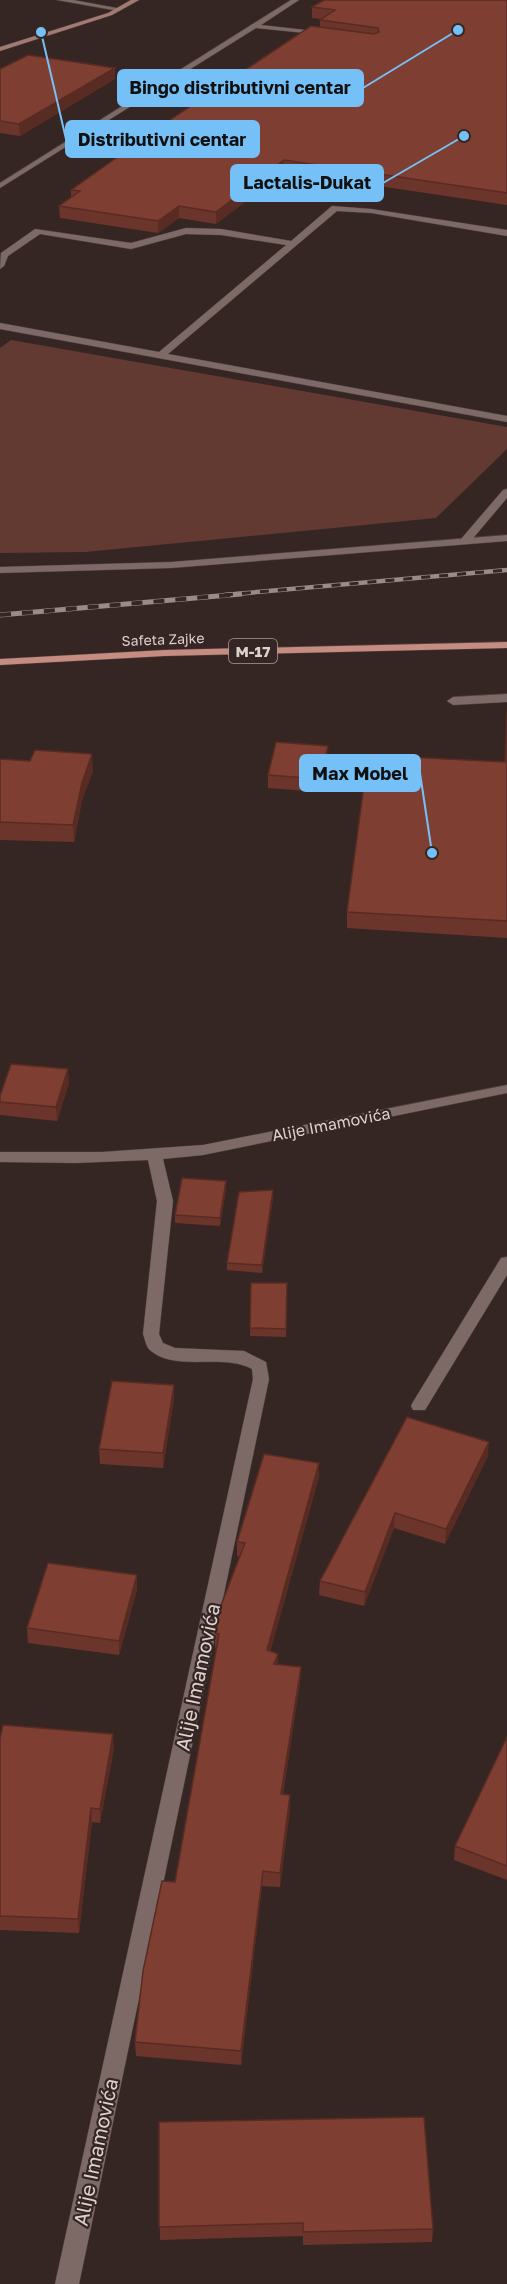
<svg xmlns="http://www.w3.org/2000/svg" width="507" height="2284" font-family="'Golos Text',sans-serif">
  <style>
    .green { fill: #633a32 }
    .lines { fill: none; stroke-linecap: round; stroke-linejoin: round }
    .lane-casing { stroke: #4f413f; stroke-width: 1 }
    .street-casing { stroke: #4f413f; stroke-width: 1 }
    .secondary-casing { stroke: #4f413f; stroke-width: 1 }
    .primary-casing { stroke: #4f413f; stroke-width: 1 }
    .lane { fill: #7d6a66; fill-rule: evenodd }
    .street { fill: #7d6a66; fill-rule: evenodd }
    .secondary { fill: #a17b73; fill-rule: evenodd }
    .primary { fill: #c58c80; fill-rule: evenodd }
    .rail-far1-casing { stroke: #988b88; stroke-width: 4.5 }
    .rail-casing { stroke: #988b88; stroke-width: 5 }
    .rail-far1 { stroke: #362623; stroke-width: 3; stroke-dasharray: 9; stroke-linecap: butt }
    .rail { stroke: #362623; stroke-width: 4; stroke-dasharray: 11; stroke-linecap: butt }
    .wall { fill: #6c352b }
    .shaded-wall { fill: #582b23 }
    .building { fill: #7e3e32; stroke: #582b23; stroke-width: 1.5 }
    .labels { text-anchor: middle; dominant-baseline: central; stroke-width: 4.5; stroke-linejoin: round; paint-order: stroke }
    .far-street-label { font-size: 14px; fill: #dcd1cf; stroke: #362623 }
    .shield { fill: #362623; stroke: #aa9e9b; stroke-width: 1.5 }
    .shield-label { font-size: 15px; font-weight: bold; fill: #dcd1cf }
    .street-label { font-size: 16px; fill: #dcd1cf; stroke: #362623 }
    .near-street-label { font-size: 20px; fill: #dcd1cf; stroke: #362623 }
    .leader { fill: none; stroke: #75c0f6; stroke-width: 2 }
    .callout-dot { fill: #75c0f6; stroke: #362623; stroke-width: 2 }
    .callout { fill: #75c0f6; stroke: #75c0f6; stroke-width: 2 }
    .callout-label { font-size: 18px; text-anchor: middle; font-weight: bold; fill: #111 }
  </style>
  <rect width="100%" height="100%" fill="#362623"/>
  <!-- green -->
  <path class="green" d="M 11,340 L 507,427 L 507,449 L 436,518 L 85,552 L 0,553 L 0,348 Z"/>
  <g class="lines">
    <defs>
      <path id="lane" d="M 57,0 L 73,0 L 122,9 L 119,11 Z
        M 291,0 L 299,0 L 261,25 L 323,32 L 325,35 L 256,28 L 0,188 L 0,183 Z
        M 332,206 L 371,209 L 507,230 L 507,236 L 371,213 L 337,211 L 168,354 L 507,416 L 507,422 L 0,329 L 0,323 L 159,352 L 286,245 L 221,235 L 186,234 L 131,249 L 40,234 L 8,256 L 4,266 L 0,269 L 1,253 L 35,229 L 131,243 L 186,228 L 221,229 L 291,241 Z
        M 507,489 L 507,498 L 469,543 L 461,543 L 461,539 L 503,490 Z
        M 507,694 L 507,702 L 453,705 L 447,701 L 453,697 Z
        M 507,1257 L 507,1275 L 425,1410 L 413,1410 L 411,1406 L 413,1402 L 501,1258 Z"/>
      <path id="street" d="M 507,535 L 507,541 L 171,568 L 0,573 L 0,567 L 171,562 Z
        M 507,1085 L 507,1093 L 203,1155 L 163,1159 L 173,1201 L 159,1334 L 163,1343 L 175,1348 L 244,1351 L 266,1362 L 269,1379 L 79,2284 L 55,2284 L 253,1379 L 252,1369 C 223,1353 176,1372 151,1351 C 146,1348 145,1339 143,1334 L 157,1201 L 148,1160 L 76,1163 L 0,1162 L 0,1152 L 102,1152 L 203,1145 Z"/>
      <path id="secondary" d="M 131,0 L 139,0 L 112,15 L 0,51 L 0,47 L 108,13 Z"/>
      <path id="primary" d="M 507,642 L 507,648 L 165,656 L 0,665 L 0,659 L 165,650 Z"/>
    </defs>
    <!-- lane casing -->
    <use href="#lane" class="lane-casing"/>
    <!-- street casing -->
    <use href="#street" class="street-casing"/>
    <!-- secondary casing -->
    <use href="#secondary" class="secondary-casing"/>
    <!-- primary casing -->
    <use href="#primary" class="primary-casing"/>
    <!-- lane -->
    <use href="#lane" class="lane"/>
    <!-- street -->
    <use href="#street" class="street"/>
    <!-- secondary -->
    <use href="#secondary" class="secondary"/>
    <!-- primary -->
    <use href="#primary" class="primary"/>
    <defs>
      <path id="rail-far1" d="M 224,595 L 507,570"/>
      <path id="rail" d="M 0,615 L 241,594"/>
    </defs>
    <!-- rail-far1 casing -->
    <use href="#rail-far1" class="rail-far1-casing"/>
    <!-- rail casing -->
    <use href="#rail" class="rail-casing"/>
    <!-- rail-far1 -->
    <use href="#rail-far1" class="rail-far1"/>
    <!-- rail -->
    <use href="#rail" class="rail"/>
  </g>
  <!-- wall -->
  <path class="wall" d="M 507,0 L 507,205 L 284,172 L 216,224 L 179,218 L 158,233 L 60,218 L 59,206 L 71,198 L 71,190 L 320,28 L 320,20 L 322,19 L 312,18 L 312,7 Z
    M 0,69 L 115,79 L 20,136 L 0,133 Z
    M 507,705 L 507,938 L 347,928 L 347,912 L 505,762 Z
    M 327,758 L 320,792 L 268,788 L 268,775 Z
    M 0,759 L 93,771 L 82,800 L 74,842 L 0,840 Z
    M 69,1083 L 57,1121 L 0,1115 L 0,1096 Z
    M 226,1189 L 220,1226 L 175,1223 L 175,1215 Z
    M 273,1198 L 262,1273 L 227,1270 L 227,1263 Z
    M 251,1283 L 287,1283 L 286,1337 L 250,1336 Z
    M 174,1399 L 163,1468 L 100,1464 L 99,1449 Z
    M 407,1417 L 488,1456 L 445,1544 L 394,1528 L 364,1606 L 319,1595 L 320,1581 Z
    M 319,1463 L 319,1477 L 270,1651 L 278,1665 L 301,1667 L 300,1682 L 283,1795 L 290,1795 L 290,1809 L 280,1887 L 262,1886 L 241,2065 L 136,2056 L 135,2042 L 175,1882 L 216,1648 L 215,1647 L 215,1633 L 240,1557 L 237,1556 L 237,1542 Z
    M 137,1575 L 137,1590 L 119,1655 L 28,1643 L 27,1628 Z
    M 507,1737 L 507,1880 L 454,1860 L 455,1846 Z
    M 0,1738 L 114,1748 L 100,1823 L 92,1822 L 79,1933 L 0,1930 Z
    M 159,2122 L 433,2229 L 432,2242 L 303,2245 L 303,2236 L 160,2240 Z"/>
  <!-- shaded-wall -->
  <path class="shaded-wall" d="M 115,68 L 115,79 L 20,136 L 19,124 Z
    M 284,160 L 284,172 L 216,224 L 216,212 Z
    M 179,206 L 179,218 L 158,233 L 158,221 Z
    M 328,746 L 327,758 L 320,792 L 320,779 Z
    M 92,754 L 93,771 L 82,800 L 74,842 L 73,825 L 82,783 Z
    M 68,1069 L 69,1083 L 57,1121 L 56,1107 Z
    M 226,1181 L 226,1189 L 220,1226 L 220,1218 Z
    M 273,1190 L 273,1198 L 262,1273 L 262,1265 Z
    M 174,1385 L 174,1399 L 163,1468 L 163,1453 Z
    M 489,1442 L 488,1456 L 445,1544 L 446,1529 Z
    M 319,1463 L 319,1477 L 267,1664 L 267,1650 Z
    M 395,1513 L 394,1528 L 364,1606 L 365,1592 Z
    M 137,1575 L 137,1590 L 119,1655 L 119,1641 Z
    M 278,1654 L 278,1668 L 274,1664 Z
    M 301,1667 L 300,1682 L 281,1809 L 281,1794 Z
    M 113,1734 L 114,1748 L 100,1823 L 100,1809 Z
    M 290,1795 L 290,1809 L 280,1887 L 280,1873 Z
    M 91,1808 L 92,1822 L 79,1933 L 78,1919 Z
    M 263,1871 L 262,1886 L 241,2065 L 241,2051 Z"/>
  <!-- building -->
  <path class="building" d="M 324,0 L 507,0 L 507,193 L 284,160 L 216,212 L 179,206 L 158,221 L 59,206 L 80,191 L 71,190 L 167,122 L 311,26 L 374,34 L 379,32 L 378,28 L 320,20 L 335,10 L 312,7 Z
    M 28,55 L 115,68 L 19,124 L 0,121 L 0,69 Z
    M 507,712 L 507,921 L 347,912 L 368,755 L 505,762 Z
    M 276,742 L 328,746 L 320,779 L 268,775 Z
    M 35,750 L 92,754 L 82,783 L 73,825 L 0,822 L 0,759 L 30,761 Z
    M 11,1064 L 68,1069 L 56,1107 L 0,1102 L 0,1096 Z
    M 182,1178 L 226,1181 L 220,1218 L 175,1215 Z
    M 273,1190 L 262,1265 L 227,1263 L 239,1192 Z
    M 251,1283 L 287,1283 L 286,1329 L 250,1328 Z
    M 112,1381 L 174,1385 L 163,1453 L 99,1449 Z
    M 407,1417 L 489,1442 L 446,1529 L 395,1513 L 365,1592 L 320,1581 Z
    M 264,1454 L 319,1463 L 267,1650 L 278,1654 L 274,1664 L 301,1667 L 281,1794 L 290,1795 L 280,1873 L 263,1871 L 241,2051 L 135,2042 L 143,1971 L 162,1881 L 175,1882 L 219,1634 L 215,1633 L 220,1608 L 245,1543 L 237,1542 Z
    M 48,1563 L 137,1575 L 119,1641 L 27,1628 Z
    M 3,1725 L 113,1734 L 100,1809 L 91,1808 L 78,1919 L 0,1916 L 0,1738 Z
    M 507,1737 L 507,1866 L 455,1846 Z
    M 424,2117 L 433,2229 L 303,2232 L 303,2223 L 159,2227 L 159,2122 Z"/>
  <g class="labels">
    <!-- far-street labels -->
    <g class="far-street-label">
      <text transform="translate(163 639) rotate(-2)">Safeta Zajke</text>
    </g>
    <!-- shield labels -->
    <rect class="shield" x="229" y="639" width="48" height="24" rx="4.5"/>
    <g class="shield-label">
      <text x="253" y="651">M-17</text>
    </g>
    <!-- street labels -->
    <g class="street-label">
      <text transform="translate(331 1124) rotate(-11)">Alije Imamovića</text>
    </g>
    <!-- near-street labels -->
    <g class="near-street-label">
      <text transform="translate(197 1677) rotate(-78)">Alije Imamovića</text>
      <text transform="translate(95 2152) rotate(-78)">Alije Imamovića</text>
    </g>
  </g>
  <!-- callouts -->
  <path class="leader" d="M458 30L363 88M41 32L66 139M464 136L383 183M432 853L420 773"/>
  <g class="callout-dot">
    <circle cx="458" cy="30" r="6"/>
    <circle cx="41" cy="32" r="6"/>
    <circle cx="464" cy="136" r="6"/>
    <circle cx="432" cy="853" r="6"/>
  </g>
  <g class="callout">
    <rect x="118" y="70" width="245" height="36" rx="6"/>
    <rect x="66" y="121" width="193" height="36" rx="6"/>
    <rect x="231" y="165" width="152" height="36" rx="6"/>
    <rect x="300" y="755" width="120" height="36" rx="6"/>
  </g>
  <g class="callout-label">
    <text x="240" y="94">Bingo distributivni centar</text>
    <text x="162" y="146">Distributivni centar</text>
    <text x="307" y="189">Lactalis-Dukat</text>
    <text x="360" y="780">Max Mobel</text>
  </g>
</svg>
